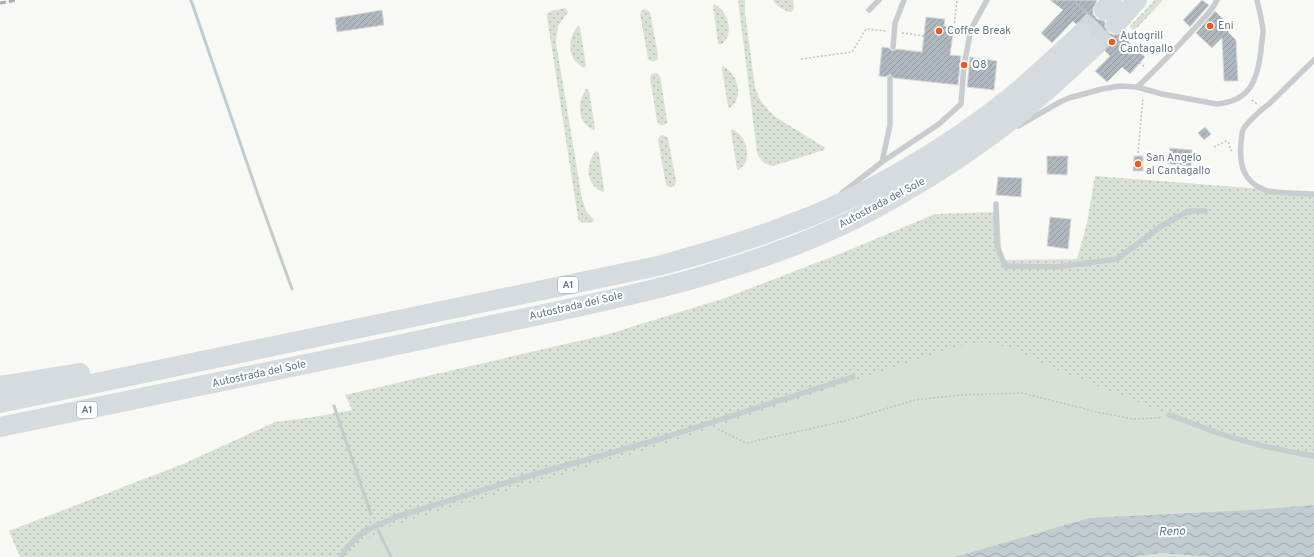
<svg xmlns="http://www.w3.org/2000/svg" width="1314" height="557" font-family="Overpass,sans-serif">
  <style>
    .grass { fill: url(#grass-dots) }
    .green { fill: #d9e1d6 }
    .water { fill: url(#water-waves) }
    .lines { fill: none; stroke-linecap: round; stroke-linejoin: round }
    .stream { stroke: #c1ccd1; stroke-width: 3 }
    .building { fill: url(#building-hatch); stroke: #dadad7 }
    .motorway-tunnel { stroke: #d3d8da; stroke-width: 20; stroke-dasharray: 20 10; stroke-linecap: butt }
    .path { stroke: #bfc2c4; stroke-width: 1.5; stroke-dasharray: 2 2; stroke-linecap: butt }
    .service { stroke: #c8cccf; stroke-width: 5.5 }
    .motorway { stroke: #d6dbdf; stroke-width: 20 }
    .rail { stroke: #a7aeb4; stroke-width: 3; stroke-dasharray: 6 3; stroke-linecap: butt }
    .poi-dot { fill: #f2581b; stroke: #fff; stroke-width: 1.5 }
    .labels { text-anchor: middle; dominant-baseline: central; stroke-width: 4; stroke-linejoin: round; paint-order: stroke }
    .shield { fill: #fff; stroke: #92a0ac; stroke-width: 1 }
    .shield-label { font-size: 10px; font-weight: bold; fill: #647789 }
    .poi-label { font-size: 11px; fill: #647789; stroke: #fff; text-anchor: start }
    .street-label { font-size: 11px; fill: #647789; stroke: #fff }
    .water-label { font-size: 12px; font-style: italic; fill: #607984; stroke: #fff }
  </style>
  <defs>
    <pattern id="grass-dots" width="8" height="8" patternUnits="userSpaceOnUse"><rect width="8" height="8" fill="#d9e1d6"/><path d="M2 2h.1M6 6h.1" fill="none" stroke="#b4bbb3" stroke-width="1.8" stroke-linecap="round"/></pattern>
    <pattern id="water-waves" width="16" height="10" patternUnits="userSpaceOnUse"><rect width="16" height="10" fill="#c1ccd1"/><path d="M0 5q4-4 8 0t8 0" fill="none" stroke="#a0aaaf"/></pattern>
    <pattern id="building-hatch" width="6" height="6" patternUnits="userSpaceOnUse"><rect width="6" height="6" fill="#b0b8bf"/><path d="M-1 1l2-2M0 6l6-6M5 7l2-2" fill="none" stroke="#939aa1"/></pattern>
  </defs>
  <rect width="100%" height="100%" fill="#f8f8f5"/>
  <!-- grass -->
  <path class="grass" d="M 738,0 L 745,0 L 745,13 L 755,87 L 760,100 L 774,116 L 824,147 L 825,149 L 824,150 L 773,166 C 765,165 759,160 757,152 Z
    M 773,0 L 793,0 L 794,9 L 791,12 C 785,11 776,6 773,0 Z
    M 1155,0 L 1163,0 L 1134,31 L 1130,26 Z
    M 714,4 C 728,10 736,36 720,45 L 718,43 L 713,6 Z
    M 565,8 L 568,12 L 558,26 L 556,42 L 582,199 L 586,211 L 594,220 L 593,222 L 584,223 L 579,221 L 578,218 L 547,17 L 547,14 L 551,11 Z
    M 645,9 L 650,12 L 658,55 L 657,60 C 654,62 651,62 648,59 L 640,14 L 642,10 Z
    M 579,26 L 580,28 L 586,65 L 584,68 C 567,60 567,40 577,27 Z
    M 723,66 C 738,73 745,99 729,108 L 728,106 L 722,69 Z
    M 653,73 L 656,73 L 660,76 L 667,120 L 667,123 L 664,125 L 660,125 L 657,121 L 650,78 L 651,75 Z
    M 586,89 L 588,89 L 589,91 L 595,128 L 594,130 C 577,123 577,102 586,89 Z
    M 732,129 C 747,135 754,162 738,170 L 737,169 L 731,132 Z
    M 663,135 L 668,138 L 676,181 L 675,185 L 672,187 L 669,187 L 666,185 L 658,140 L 660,136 Z
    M 597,151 L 599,153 L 604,190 L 603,192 C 585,185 586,165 595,152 Z
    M 1095,176 L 1314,193 L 1314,498 L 946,557 L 20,557 L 9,531 L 183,464 L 275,422 L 314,417 L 352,410 L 345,395 L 609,334 L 725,298 L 842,253 L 935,214 L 999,212 L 1002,260 L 1077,259 L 1087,223 Z"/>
  <!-- green -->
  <path class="green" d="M 984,342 L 1011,348 L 1055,369 L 1231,439 L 1314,457 L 1314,557 L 346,557 L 347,554 L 384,528 L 678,440 L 959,346 Z"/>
  <!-- water -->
  <path class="water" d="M 1314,505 L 1314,557 L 1215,557 L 1160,553 L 1133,557 L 955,557 L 1089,518 L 1250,510 Z"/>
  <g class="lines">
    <!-- stream -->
    <path class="stream" d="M 191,0 L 258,195 L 292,289
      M 334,406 L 371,514
      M 379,532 L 391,557"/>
  </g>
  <!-- building -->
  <path class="building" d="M 1050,0 L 1097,0 L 1093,9 L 1093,14 L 1097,19 L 1105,21 L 1105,27 L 1109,33 L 1114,35 L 1120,34 L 1145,57 L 1130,74 L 1122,67 L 1107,82 L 1095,71 L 1110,56 L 1105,51 L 1105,45 L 1103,40 L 1098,36 L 1092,36 L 1092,31 L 1089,26 L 1084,23 L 1076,24 L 1073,21 L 1052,43 L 1041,33 L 1063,10 Z
    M 1202,0 L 1209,5 L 1190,27 L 1183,20 Z
    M 382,10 L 384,25 L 337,32 L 335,18 Z
    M 1215,11 L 1232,28 L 1228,32 L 1236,40 L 1238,81 L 1224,81 L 1222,38 L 1212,48 L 1196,33 Z
    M 926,17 L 945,19 L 944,26 L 954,27 L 950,55 L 961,56 L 958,85 L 894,78 L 890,74 L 886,77 L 879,76 L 882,47 L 889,48 L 892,51 L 897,49 L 922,52 Z
    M 970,57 L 997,61 L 994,90 L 967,87 Z
    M 1205,127 L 1211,134 L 1204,140 L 1198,133 Z
    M 1170,148 L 1192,150 L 1191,166 L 1169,164 Z
    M 1047,156 L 1068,156 L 1067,175 L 1047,174 Z
    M 1134,156 L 1143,156 L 1143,171 L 1133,171 Z
    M 998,177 L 1022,178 L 1021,197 L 996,195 Z
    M 1050,217 L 1071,219 L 1068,249 L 1047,246 Z"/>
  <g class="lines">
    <!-- motorway-tunnel -->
    <path class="motorway-tunnel" d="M 1081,34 L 1104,10
      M 1094,47 L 1116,24"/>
    <!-- path -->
    <path class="path" d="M 1073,0 L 1090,16
      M 954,27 L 957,0
      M 902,33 L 924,36
      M 1113,38 L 1140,63 L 1146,68
      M 801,59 L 852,52 L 866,29 L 886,31
      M 1252,100 L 1257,104
      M 1214,147 L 1226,141 L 1229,143 L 1230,149 L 1232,151
      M 1138,153 L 1143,97
      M 718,429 L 746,443 L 845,421 L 915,400 L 961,395 L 1023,393 L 1097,412 L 1134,419 L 1156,418 L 1162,417"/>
    <!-- service -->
    <path class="service" d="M 869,10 L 879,0
      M 893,47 L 895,23 L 904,0
      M 1314,60 L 1269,104 C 1263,108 1245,124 1243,130 C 1241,134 1242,139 1241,142 C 1239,164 1243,182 1265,190 C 1274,194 1303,193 1314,194
      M 1137,87 C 1157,69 1175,49 1194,29 C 1202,20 1212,11 1217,0
      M 1018,126 L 1060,102 L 1069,98 L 1102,89 L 1120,86 L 1137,87 L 1162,94 L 1217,104 C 1250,101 1257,81 1261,51 C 1261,45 1263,37 1263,30 C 1262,20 1259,10 1257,0
      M 882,162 L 890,125 L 890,78
      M 842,193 L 882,162 L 939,124 L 961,104 L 964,65 L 971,29 L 987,0
      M 996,204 L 997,246 L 1005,266 L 1056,267 L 1117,259 L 1163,225 L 1189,211 L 1205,211
      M 1169,415 C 1186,421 1204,428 1221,434 C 1251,444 1283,451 1314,456
      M 341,557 L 345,550 L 356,538 L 365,531 L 396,517 L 525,477 L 660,439 L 853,377"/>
    <!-- motorway -->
    <path class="motorway" d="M 1104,10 L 1112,0
      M 1116,24 L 1137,0
      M 0,386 L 80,373
      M 0,403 L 658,266 C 702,254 745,242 788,225 C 865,197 947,148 1011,97 C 1035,77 1058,55 1081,34
      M 0,427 C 155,396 309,364 463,331 C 595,303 733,279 855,219 C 912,190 964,157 1014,118 C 1042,96 1068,71 1094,47"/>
    <!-- rail -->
    <path class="rail" d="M 0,3 L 17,0"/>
  </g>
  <!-- markers -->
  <g class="poi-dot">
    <circle cx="1210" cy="26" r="4"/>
    <circle cx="939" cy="31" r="4"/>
    <circle cx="1112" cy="42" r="4"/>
    <circle cx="964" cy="65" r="4"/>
    <circle cx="1138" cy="164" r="4"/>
  </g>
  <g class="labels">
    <!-- shield labels -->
    <g class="shield">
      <rect x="558" y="277" width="20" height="16" rx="3"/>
      <rect x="77" y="402" width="20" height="16" rx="3"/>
    </g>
    <g class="shield-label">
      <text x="568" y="285">A1</text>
      <text x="87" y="410">A1</text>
    </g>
    <!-- poi labels -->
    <g class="poi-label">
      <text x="1218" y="26">Eni</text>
      <text x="947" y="31">Coffee Break</text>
      <text x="1120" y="36">Autogrill<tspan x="1120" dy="13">Cantagallo</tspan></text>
      <text x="972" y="65">Q8</text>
      <text x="1146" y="158">San Angelo<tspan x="1146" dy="13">al Cantagallo</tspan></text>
    </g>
    <!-- street labels -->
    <g class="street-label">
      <text transform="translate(882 203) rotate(-28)">Autostrada del Sole</text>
      <text transform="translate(576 306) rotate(-13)">Autostrada del Sole</text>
      <text transform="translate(259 374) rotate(-12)">Autostrada del Sole</text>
    </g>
    <!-- water labels -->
    <g class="water-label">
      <text transform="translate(1172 532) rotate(-2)">Reno</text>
    </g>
  </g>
</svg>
